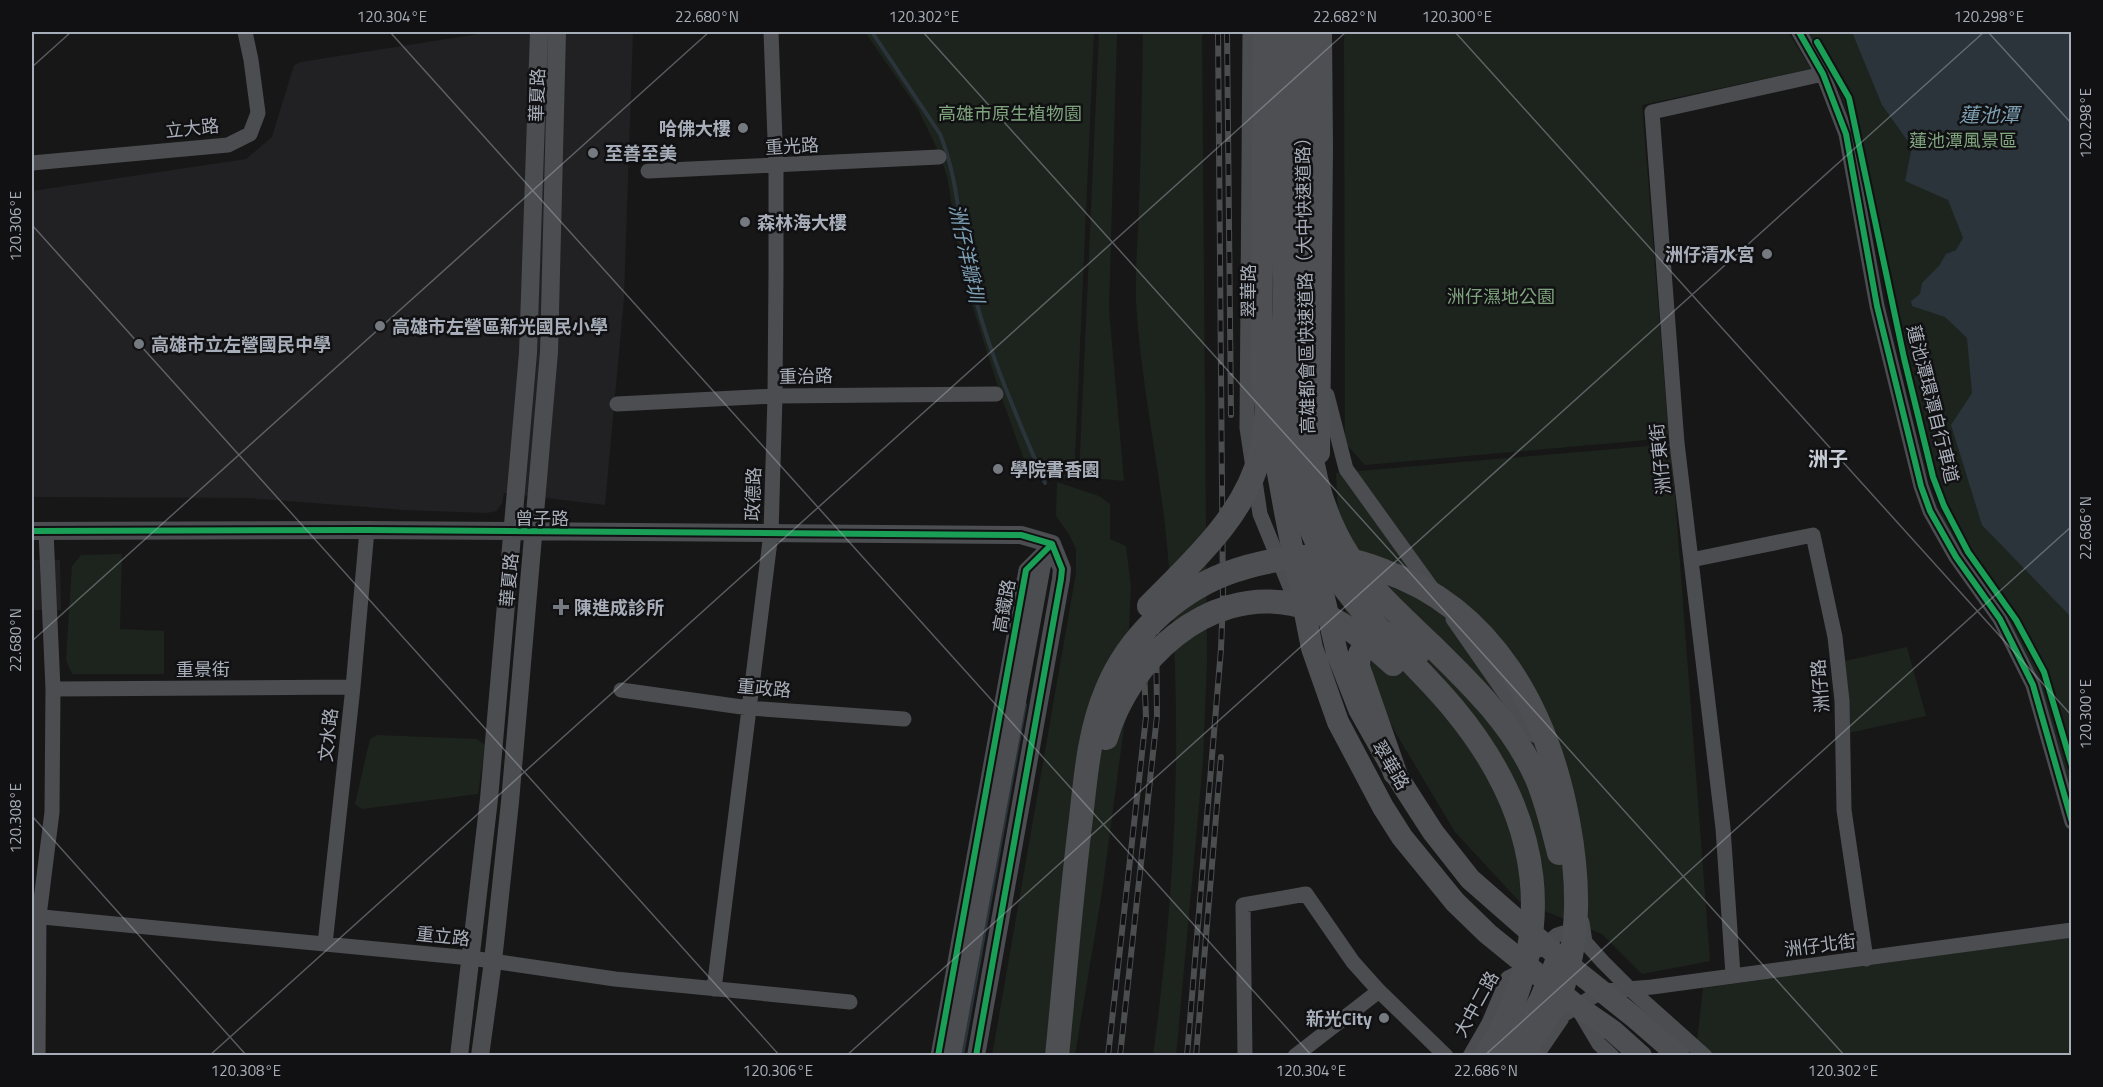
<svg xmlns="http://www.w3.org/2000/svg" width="2103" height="1087" font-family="'Titillium Web','Noto Sans TC',sans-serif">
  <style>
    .built { fill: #212123 }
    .green { fill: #1d241d }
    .water { fill: #2a343a }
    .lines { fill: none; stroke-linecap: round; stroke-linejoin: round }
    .stream { stroke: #2a343a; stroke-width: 4 }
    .minor { stroke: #4b4d50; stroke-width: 15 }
    .tertiary { stroke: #4b4d50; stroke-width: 18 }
    .primary { stroke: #4d4f52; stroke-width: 22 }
    .trunk { stroke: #4e4f52; stroke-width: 24 }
    .rail-casing { stroke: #4b4d4f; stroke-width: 6 }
    .rail { stroke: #111113; stroke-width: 4; stroke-dasharray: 11; stroke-linecap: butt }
    .trunk-bridge { stroke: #4e4f52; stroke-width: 24 }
    .cycleway-casing { stroke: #111113; stroke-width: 10 }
    .cycleway { stroke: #1a9f57; stroke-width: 6 }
    .ticks { fill: none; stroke: #a8aeb9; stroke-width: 1.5; stroke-opacity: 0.45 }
    .poi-dot { fill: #757980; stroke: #111113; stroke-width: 2 }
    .labels { text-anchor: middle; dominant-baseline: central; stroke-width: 5; stroke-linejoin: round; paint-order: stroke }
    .street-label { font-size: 18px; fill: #a8aeb9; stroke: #111113 }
    .park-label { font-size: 18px; fill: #7fa47e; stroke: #111113 }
    .poi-label { font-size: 18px; font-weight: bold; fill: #a8aeb9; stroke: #111113; text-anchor: start }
    .water-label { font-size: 20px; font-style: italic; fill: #7da0b5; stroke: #111113 }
    .neighbourhood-label { font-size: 20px; font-weight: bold; fill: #c9cdd5; stroke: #111113 }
    .neatline { fill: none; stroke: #a8aeb9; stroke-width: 2 }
    .ticks-label { font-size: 15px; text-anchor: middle; fill: #a8aeb9 }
  </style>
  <rect width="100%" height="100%" fill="#171717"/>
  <!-- built -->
  <path class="built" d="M 491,32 L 633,32 L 624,298 L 605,505 L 504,493 L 502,503 L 497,511 L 487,513 L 405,510 L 249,498 L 32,497 L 32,191 L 246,159 L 272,137 L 294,65 L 301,62 Z
    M 32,560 L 60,560 L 61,610 L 32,610 Z"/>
  <!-- green -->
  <path class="green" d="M 865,32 L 1094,32 L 1074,480 L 1029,474 L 999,390 L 962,273 L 948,181 L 941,157 L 918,109 Z
    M 1099,32 L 1117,32 L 1109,309 L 1124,481 L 1079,477 Z
    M 1143,32 L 1202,32 L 1207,660 L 1203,762 L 1176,1056 L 1153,1055 C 1177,884 1184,708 1166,535 C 1158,457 1140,379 1136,300 C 1135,269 1138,238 1139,207 C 1141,149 1142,90 1143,32 Z
    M 1344,32 L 1788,32 L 1811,69 L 1642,105 L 1669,438 L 1365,465 L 1345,443 Z
    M 1805,32 L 2071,32 L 2071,797 L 2045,703 L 1980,581 L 1945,524 L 1925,470 L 1844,103 L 1833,76 Z
    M 1671,444 L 1710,961 L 1642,974 L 1602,934 L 1519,901 L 1455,832 L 1394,730 L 1351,641 L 1342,594 L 1336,473 Z
    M 1057,482 L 1099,496 L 1110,504 L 1110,539 L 1126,546 L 1131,587 L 1124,727 L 1102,892 L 1075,1055 L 992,1056 L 1076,573 L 1076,549 L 1069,534 L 1056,516 Z
    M 122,554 L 120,629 L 164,631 L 164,674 L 72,674 L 66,660 L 72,566 L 81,555 Z
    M 1907,647 L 1926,716 L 1849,733 L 1845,661 Z
    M 377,735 L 477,739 L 485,745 L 478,794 L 362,809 L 355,804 L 370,739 Z
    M 2071,937 L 2071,1055 L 1713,1056 L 1697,1041 L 1703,988 Z"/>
  <!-- water -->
  <path class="water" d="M 1852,32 L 2071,32 L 2071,617 L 1982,525 L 1951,425 L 1972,393 L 1967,338 L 1945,317 L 1912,306 L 1911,301 L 1920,294 L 1922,283 L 1939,266 L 1946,254 L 1956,250 L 1963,238 L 1948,200 L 1905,181 L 1912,147 L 1882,105 Z"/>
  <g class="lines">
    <!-- stream -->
    <path class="stream" d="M 872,32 L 940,134 C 958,178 959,226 969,272 C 985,346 1016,414 1045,483
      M 962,1056 L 1025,705"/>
    <!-- minor -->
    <path class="minor" d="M 1250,32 L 1247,428 L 1260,514 L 1294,597
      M 1799,32 L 1823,74 L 1846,134 L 1877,306 L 1921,486 L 1930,511 L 1956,557 L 2000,619 L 2033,685 L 2072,822
      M 32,163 L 228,145 L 250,134 L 258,113 L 251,60 L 245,32
      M 648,171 L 939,157
      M 1327,395 L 1346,469 L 1433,590
      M 617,404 L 775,396 L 996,394
      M 1691,560 L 1813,535 L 1835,637 L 1842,701 L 1844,810 L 1866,959
      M 1453,619 L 1534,735
      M 53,689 L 353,687
      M 621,690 L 749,708 L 904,719
      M 32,916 L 471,958 L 615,979 L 850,1002
      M 1582,922 L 1585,942 L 1603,962 L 1630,989 L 1705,1056
      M 325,944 L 353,687 L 367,530
      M 1539,950 L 1557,935 L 1563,933 L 1580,939
      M 1733,975 L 1723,828 L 1677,443 L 1652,112 L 1823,74
      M 714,989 L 771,533 L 775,396 L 776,273 L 776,166 L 771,32
      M 1580,1012 L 1599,1044 L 1612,1056
      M 1548,1023 L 1552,1018 L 1563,1015 L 1602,991 L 1652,987 L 2072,930
      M 38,1056 L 39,916 L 52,812 L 53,689 L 46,531
      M 938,1056 L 1026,570 L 1048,548
      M 1245,1056 L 1243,905 L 1306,894 L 1353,962 L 1379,991 L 1446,1056
      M 1295,1056 L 1379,991
      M 1470,1056 L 1489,1023 L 1508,978 L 1518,973
      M 1536,1056 L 1562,1018"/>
    <!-- tertiary -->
    <path class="tertiary" d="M 32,531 L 367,530 L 1011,535 L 1021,535 L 1052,544
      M 459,1056 L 489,799 L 528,353 L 539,32
      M 480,1056 L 493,961 L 510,802 L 549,352 L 557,32
      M 952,1056 L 1042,565 L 1052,544
      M 976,1056 L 1061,579 L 1062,569 L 1052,544"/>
    <!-- primary -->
    <path class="primary" d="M 1264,32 L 1261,379 L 1285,512 L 1312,648 L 1338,722 L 1383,807 L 1402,837 L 1455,902 L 1488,934 L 1577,1006 L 1613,1031 L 1641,1056
      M 1319,453 L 1322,148 L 1321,32
      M 1318,540 L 1318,572 L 1337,653 L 1359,709 L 1395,773 L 1433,832 L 1470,879 L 1559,957 L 1634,1017 L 1679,1056"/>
    <!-- trunk -->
    <path class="trunk" d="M 1279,32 L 1281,229
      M 1299,32 L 1302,147
      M 1395,773 L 1358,667 C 1357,650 1373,631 1391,634 C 1402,636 1411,645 1419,652
      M 1509,1056 L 1541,1000 L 1559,957"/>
    <defs>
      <path id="rail" d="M 1227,32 L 1231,415
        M 1108,1056 L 1146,717 L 1144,669 L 1145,621
        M 1120,1056 L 1157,716 L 1156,619
        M 1187,1056 L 1221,649 L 1223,600 L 1218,32
        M 1196,1056 L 1221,757"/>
    </defs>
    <!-- rail casing -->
    <use href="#rail" class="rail-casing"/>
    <!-- rail -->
    <use href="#rail" class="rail"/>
    <!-- trunk-bridge -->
    <path class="trunk-bridge" d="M 1302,147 C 1303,201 1303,255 1304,310 C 1304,393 1301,482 1348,555 C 1370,589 1402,617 1431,645 C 1472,685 1514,726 1537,779 C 1547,803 1553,828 1559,853
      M 1281,229 C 1282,244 1285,259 1285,274 C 1286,317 1280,360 1283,403 C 1285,448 1296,499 1316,540 C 1349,611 1406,651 1454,709 C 1543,817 1561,935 1486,1056
      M 1149,606 C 1193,561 1246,515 1261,451 C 1266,427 1268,402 1269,377
      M 1106,738 C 1129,660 1206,587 1292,604 C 1330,611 1365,638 1393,664
      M 1057,1056 C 1065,976 1071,897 1081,818 C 1086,774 1089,731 1107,689 C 1128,638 1174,594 1225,574 C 1257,562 1301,553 1336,558 C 1353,560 1369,565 1384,571 C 1494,609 1548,713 1568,821 C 1579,880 1581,938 1560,995 C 1555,1008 1545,1020 1537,1032
      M 1523,1056 L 1537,1032 L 1541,1017"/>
    <defs>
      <path id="cycleway" d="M 1799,32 L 1823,74 L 1846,134 L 1877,306 L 1921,486 L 1930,511 L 1956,557 L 2000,619 L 2033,685 L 2072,822
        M 1817,42 L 1849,98 L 1904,358 L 1933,477 L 1944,506 L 1968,552 L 2016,620 L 2044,672 L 2072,766
        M 32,531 L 367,530 L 1011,535 L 1021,535 L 1052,544
        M 938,1056 L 1026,570 L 1052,544
        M 976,1056 L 1061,579 L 1062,569 L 1052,544"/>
    </defs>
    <!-- cycleway casing -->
    <use href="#cycleway" class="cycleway-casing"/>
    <!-- cycleway -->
    <use href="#cycleway" class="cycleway"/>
  </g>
  <!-- ticks -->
  <path class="ticks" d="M 390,32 L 1312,1056M 923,32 L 1845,1056M 1455,32 L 2072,716M 1988,32 L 2072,124M 32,67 L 71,32M 32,225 L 780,1056M 32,641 L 709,32M 32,816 L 247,1056M 209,1056 L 1346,32M 846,1056 L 1984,32M 1484,1056 L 2072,526"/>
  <!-- markers -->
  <g class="poi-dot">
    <circle cx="743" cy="128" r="6"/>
    <circle cx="593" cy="153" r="6"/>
    <circle cx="745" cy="222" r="6"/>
    <circle cx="1767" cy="254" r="6"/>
    <circle cx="380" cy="326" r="6"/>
    <circle cx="139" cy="344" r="6"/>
    <circle cx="998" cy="469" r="6"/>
    <path d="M558 598h6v6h6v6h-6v6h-6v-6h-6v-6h6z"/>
    <circle cx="1384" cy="1018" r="6"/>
  </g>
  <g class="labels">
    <!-- street labels -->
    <g class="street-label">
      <text transform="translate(537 95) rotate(-88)">華夏路</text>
      <text transform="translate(192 128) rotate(-6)">立大路</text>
      <text transform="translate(792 146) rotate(-3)">重光路</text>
      <text transform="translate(1305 281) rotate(-91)">高雄都會區快速道路（大中快速道路）</text>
      <text transform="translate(1248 291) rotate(-90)">翠華路</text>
      <text transform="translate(806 376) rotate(-1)">重治路</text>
      <text transform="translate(1933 404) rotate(76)">蓮池潭環潭自行車道</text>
      <text transform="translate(1660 459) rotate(-96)">洲仔東街</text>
      <text transform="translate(753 494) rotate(-88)">政德路</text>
      <text x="542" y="518">曾子路</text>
      <text transform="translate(509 580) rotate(-85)">華夏路</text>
      <text transform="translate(1004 606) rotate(-80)">高鐵路</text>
      <text x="203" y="669">重景街</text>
      <text transform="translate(1820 686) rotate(-95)">洲仔路</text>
      <text transform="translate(764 688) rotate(5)">重政路</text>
      <text transform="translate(328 735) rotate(-84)">文水路</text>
      <text transform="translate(1391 765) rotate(59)">翠華路</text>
      <text transform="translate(443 936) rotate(6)">重立路</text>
      <text transform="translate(1820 945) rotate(-7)">洲仔北街</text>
      <text transform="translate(1476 1004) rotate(-61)">大中二路</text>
    </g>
    <!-- park labels -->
    <g class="park-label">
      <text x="1010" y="113">高雄市原生植物園</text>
      <text x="1963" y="140">蓮池潭風景區</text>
      <text x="1501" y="296">洲仔濕地公園</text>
    </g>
    <!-- poi labels -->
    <g class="poi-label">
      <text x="731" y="128" text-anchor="end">哈佛大樓</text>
      <text x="605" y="153">至善至美</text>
      <text x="757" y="222">森林海大樓</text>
      <text x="1755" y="254" text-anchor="end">洲仔清水宮</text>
      <text x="392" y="326">高雄市左營區新光國民小學</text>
      <text x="151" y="344">高雄市立左營國民中學</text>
      <text x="1010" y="469">學院書香園</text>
      <text x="574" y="607">陳進成診所</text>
      <text x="1372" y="1018" text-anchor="end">新光City</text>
    </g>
    <!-- water labels -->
    <g class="water-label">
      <text x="1989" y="114">蓮池潭</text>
      <text transform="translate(967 253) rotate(78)">洲仔洋瓣圳</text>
    </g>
    <!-- neighbourhood labels -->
    <g class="neighbourhood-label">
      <text x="1828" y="458">洲子</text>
    </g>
  </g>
  <!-- border -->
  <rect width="2103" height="1087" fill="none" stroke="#111113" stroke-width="66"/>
  <rect x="33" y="33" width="2037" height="1021" class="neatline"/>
  <g class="ticks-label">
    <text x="392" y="22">120.304°E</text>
    <text x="707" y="22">22.680°N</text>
    <text x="924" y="22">120.302°E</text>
    <text x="1345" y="22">22.682°N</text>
    <text x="1457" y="22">120.300°E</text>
    <text x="1989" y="22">120.298°E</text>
    <text transform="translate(2086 123) rotate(-90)" y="5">120.298°E</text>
    <text transform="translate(16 226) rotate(-90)" y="5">120.306°E</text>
    <text transform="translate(2086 528) rotate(-90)" y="5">22.686°N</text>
    <text transform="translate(16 640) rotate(-90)" y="5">22.680°N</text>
    <text transform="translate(2086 714) rotate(-90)" y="5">120.300°E</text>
    <text transform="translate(16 818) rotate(-90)" y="5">120.308°E</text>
    <text x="246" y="1076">120.308°E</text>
    <text x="778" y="1076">120.306°E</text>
    <text x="1311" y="1076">120.304°E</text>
    <text x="1486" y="1076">22.686°N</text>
    <text x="1843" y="1076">120.302°E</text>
  </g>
</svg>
